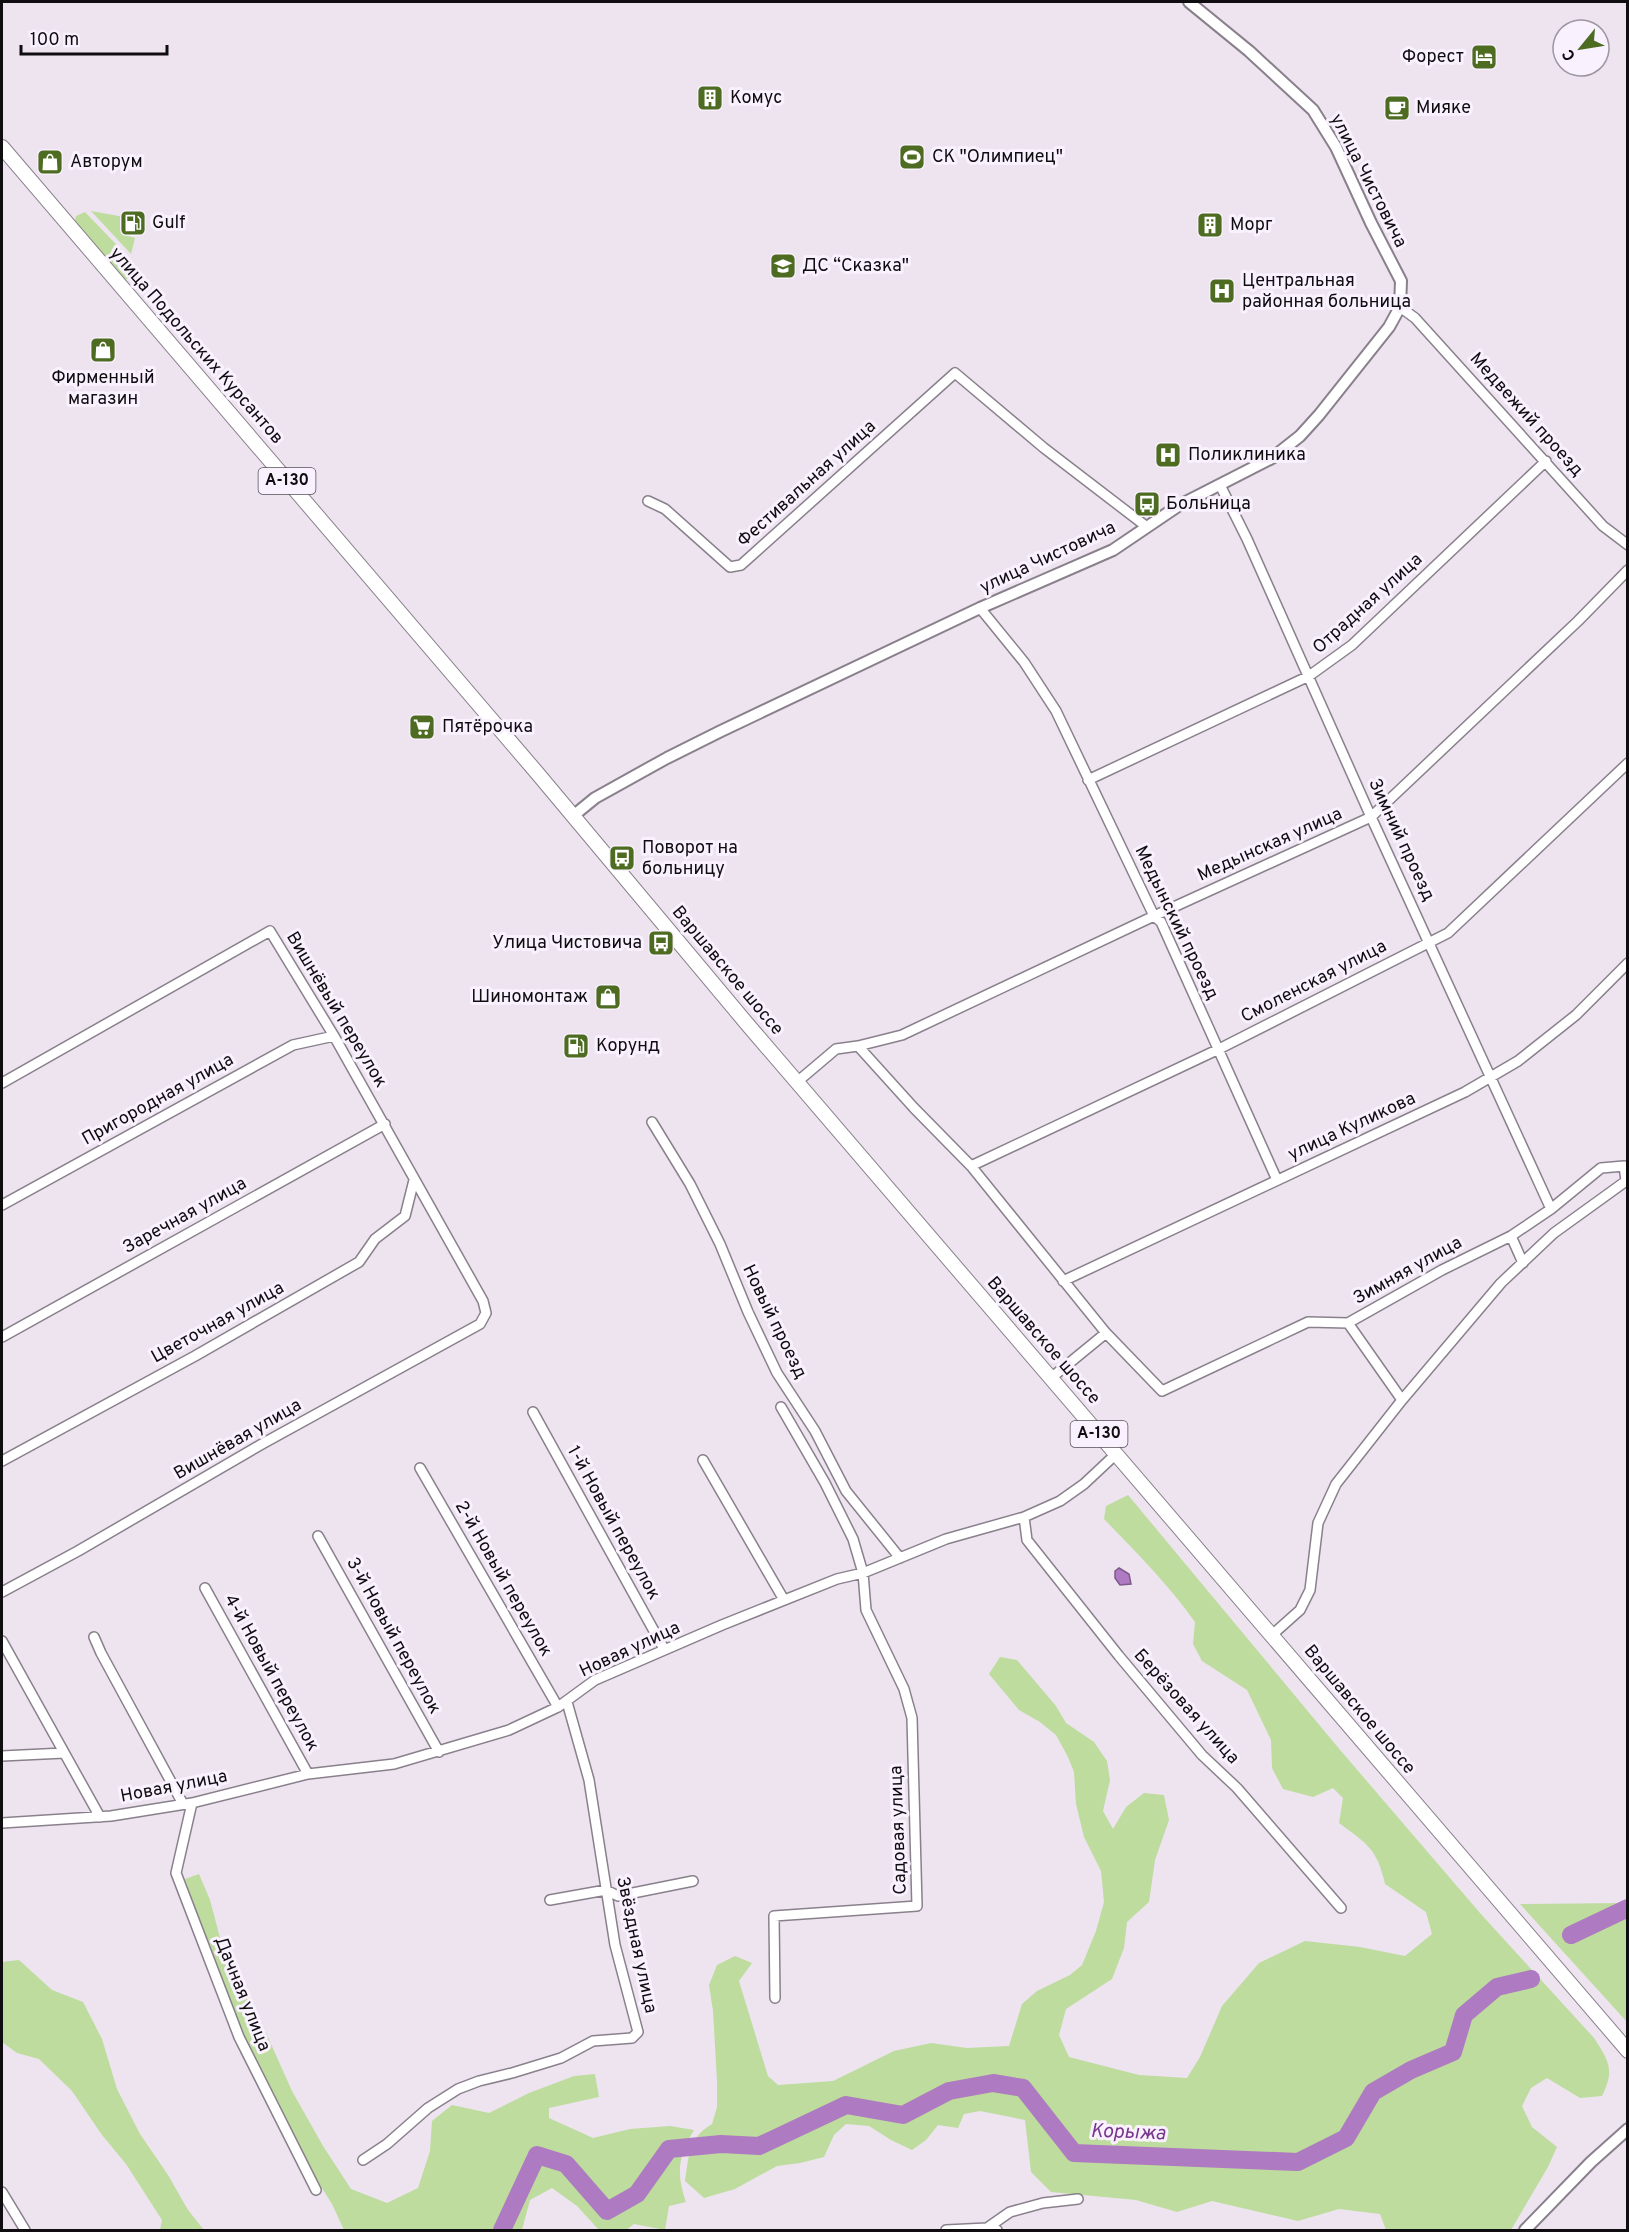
<svg xmlns="http://www.w3.org/2000/svg" width="1629" height="2232" font-family="Overpass,sans-serif">
  <style>
    .green { fill: #bedc9d }
    .water { fill: #ae7ac1; stroke: #7f598c; stroke-width: 1.5 }
    .lines { fill: none; stroke-linecap: round; stroke-linejoin: round }
    .river { stroke: #ae7ac1; stroke-width: 18 }
    .minor-casing { stroke: #89808c; stroke-width: 12 }
    .tertiary-casing { stroke: #89808c; stroke-width: 14 }
    .primary-casing { stroke: #89808c; stroke-width: 16 }
    .minor { stroke: #fff; stroke-width: 9 }
    .tertiary { stroke: #fff; stroke-width: 10 }
    .primary { stroke: #fff; stroke-width: 14 }
    .labels { text-anchor: middle; dominant-baseline: central; stroke-width: 6; stroke-linejoin: round; paint-order: stroke }
    .shield { fill: #faf1fe; stroke: #565158; stroke-width: 1.5 }
    .shield-label { font-size: 16px; font-weight: bold; fill: #100d11 }
    .poi-label { font-size: 18px; fill: #100d11; stroke: #faf1fe; text-anchor: start }
    .street-label { font-size: 18px; fill: #100d11; stroke: #faf1fe }
    .water-label { font-size: 20px; font-style: italic; fill: #77368d; stroke: #faf1fe }
  </style>
  <rect width="100%" height="100%" fill="#ede4f0"/>
  <!-- green -->
  <path class="green" d="M 91,211 L 124,217 L 122,234 L 135,238 L 131,254 Z
    M 85,212 L 134,263 L 134,277 L 123,280 L 74,224 L 76,216 Z
    M 1128,1495 L 1341,1751 L 1480,1913 L 1594,2038 C 1609,2061 1615,2070 1602,2096 L 1580,2098 L 1547,2078 L 1531,2088 L 1522,2106 L 1532,2127 L 1557,2147 L 1548,2167 L 1511,2230 L 1386,2230 L 1380,2214 L 1339,2209 L 1298,2221 L 1212,2201 L 1177,2212 L 1136,2200 L 1051,2192 L 1031,2172 L 1025,2120 L 980,2111 L 964,2114 L 958,2128 L 938,2125 L 926,2140 L 912,2150 L 891,2140 L 869,2126 L 846,2124 L 834,2135 L 824,2157 L 800,2163 L 777,2166 L 735,2189 L 704,2198 L 685,2181 C 689,2156 688,2138 712,2124 L 717,2107 L 717,2081 L 713,2011 L 709,1985 L 717,1965 L 735,1956 L 752,1963 L 739,1981 L 768,2076 L 778,2085 L 833,2081 L 894,2051 L 931,2043 L 967,2048 L 1009,2046 L 1022,2004 L 1037,1991 L 1070,1975 L 1082,1965 L 1096,1931 L 1104,1902 L 1101,1871 L 1084,1837 L 1076,1804 L 1074,1772 L 1068,1757 L 1056,1735 L 1040,1722 L 1019,1710 L 989,1674 L 1000,1657 L 1017,1660 L 1056,1706 L 1066,1723 L 1094,1742 L 1107,1761 L 1110,1780 L 1103,1811 L 1113,1829 L 1126,1807 L 1144,1793 L 1164,1795 L 1169,1820 L 1155,1860 L 1149,1902 L 1127,1922 L 1124,1948 L 1112,1979 L 1066,2009 L 1059,2035 L 1069,2057 L 1139,2075 L 1187,2078 L 1200,2057 L 1222,2006 L 1259,1963 L 1305,1941 L 1360,1947 L 1405,1956 L 1432,1934 L 1426,1912 L 1385,1884 C 1377,1848 1367,1844 1339,1823 L 1343,1798 L 1333,1788 L 1313,1797 L 1283,1789 L 1272,1768 L 1271,1740 L 1247,1690 L 1202,1661 L 1193,1644 L 1195,1622 C 1168,1584 1136,1552 1104,1519 L 1106,1506 Z
    M 199,1874 L 210,1900 L 222,1945 L 258,2015 L 292,2091 L 323,2146 L 351,2189 L 387,2203 L 418,2188 L 430,2151 L 432,2121 L 452,2105 L 489,2113 L 529,2093 L 574,2076 L 595,2074 L 599,2097 L 549,2108 L 549,2118 L 593,2138 L 630,2129 L 670,2126 L 694,2130 C 678,2157 676,2173 686,2202 L 669,2206 L 665,2230 L 634,2224 L 626,2230 L 599,2230 L 577,2206 L 552,2188 L 530,2200 L 522,2230 L 344,2230 L 332,2204 L 308,2166 L 259,2076 L 209,1948 L 185,1879 Z
    M 1627,1903 L 1628,1903 L 1627,2022 L 1520,1904 Z
    M 19,1960 L 52,1990 L 83,2002 L 102,2039 L 117,2089 L 140,2134 L 168,2175 L 188,2210 L 204,2230 L 160,2230 L 162,2220 L 126,2164 L 102,2135 L 72,2091 L 39,2059 L 17,2053 L 2,2042 L 2,1962 Z"/>
  <!-- water -->
  <path class="water" d="M 1119,1568 L 1129,1574 L 1131,1584 L 1120,1585 L 1115,1578 L 1115,1571 Z"/>
  <g class="lines">
    <!-- river -->
    <path class="river" d="M 1571,1935 L 1628,1908
      M 502,2230 L 537,2155 L 566,2164 L 607,2211 L 637,2194 L 669,2149 L 721,2144 L 759,2146 L 846,2105 L 903,2115 L 949,2091 L 993,2083 L 1023,2088 L 1074,2153 L 1298,2162 L 1346,2138 L 1373,2092 L 1411,2070 L 1453,2052 L 1464,2015 L 1497,1987 L 1531,1979"/>
    <defs>
      <path id="minor" d="M 1400,307 L 1415,318 L 1603,526 L 1628,545
        M 1220,485 L 1247,539 L 1371,817 L 1551,1209
        M 648,501 L 665,509 L 730,567 L 741,565 L 955,373 L 1044,448 L 1147,527
        M 980,608 L 1024,662 L 1056,711 L 1154,916 L 1161,922 L 1277,1180
        M 1088,780 L 1309,676 L 1352,645 L 1546,461
        M 858,1046 L 902,1035 L 1154,916 L 1371,817 L 1578,621 L 1628,570
        M 797,1082 L 836,1049 L 858,1046 L 914,1108 L 971,1166 L 1106,1333 L 1162,1391 L 1308,1322 L 1348,1323 L 1442,1270 L 1511,1236 L 1551,1209 L 1601,1168 L 1624,1166 L 1626,1181 L 1554,1233 L 1501,1283 L 1402,1400 L 1336,1484 L 1318,1523 L 1310,1590 L 1300,1610 L 1272,1635
        M 2,1083 L 270,931 L 334,1036 L 483,1301 L 486,1313 L 480,1324 L 262,1444 L 78,1551 L 2,1592
        M 652,1122 L 690,1184 L 720,1244 L 748,1312 L 777,1373 L 815,1431 L 846,1491 L 900,1558
        M 971,1166 L 1219,1049 L 1448,933 L 1628,763
        M 2,1205 L 293,1045 L 334,1036
        M 1511,1236 L 1523,1263
        M 1063,1281 L 1465,1092 L 1518,1061 L 1576,1015 L 1628,963
        M 1348,1323 L 1402,1400
        M 2,1337 L 385,1124
        M 1051,1378 L 1106,1333
        M 533,1412 L 664,1649
        M 703,1460 L 784,1600
        M 2,1461 L 195,1356 L 359,1262 L 375,1239 L 405,1216 L 414,1180
        M 420,1468 L 558,1707
        M 1024,1517 L 1027,1540 L 1119,1656 L 1202,1755 L 1237,1788 L 1341,1908
        M 318,1536 L 439,1752
        M 205,1588 L 308,1774
        M 94,1637 L 101,1653 L 183,1804
        M 2,1641 L 100,1817
        M 2,1756 L 64,1753
        M 192,1803 L 176,1873 L 239,2037 L 316,2190
        M 2,1823 L 111,1816 L 192,1803 L 308,1774 L 394,1764 L 509,1730 L 558,1707 L 595,1680 L 722,1625 L 837,1579 L 863,1573 L 946,1539 L 1024,1517 L 1060,1501 L 1084,1484 L 1116,1454
        M 550,1900 L 606,1890 L 618,1896 L 693,1881
        M 775,1998 L 774,1916 L 917,1906 L 912,1718 L 904,1689 L 866,1610 L 863,1573 L 853,1539 L 825,1483 L 781,1407
        M 363,2160 L 387,2144 L 428,2108 L 458,2089 L 479,2081 L 512,2073 L 561,2058 L 593,2041 L 632,2038 L 638,2032 L 615,1945 L 589,1780 L 567,1702
        M 2,2192 L 25,2230
        M 987,2228 L 1010,2212 L 1043,2203 L 1078,2199
        M 946,2230 L 987,2228 L 997,2230"/>
      <path id="tertiary" d="M 573,816 L 595,798 L 667,758 L 719,732 L 980,608 L 1113,550 L 1178,506 L 1272,458 L 1300,436 L 1319,415 L 1389,327 L 1400,307 L 1401,281 L 1371,223 L 1336,147 L 1313,110 L 1249,51 L 1189,2
        M 1525,2230 L 1591,2162 L 1628,2129"/>
      <path id="primary" d="M 2,147 L 538,774 L 748,1025 L 1628,2051"/>
    </defs>
    <!-- minor casing -->
    <use href="#minor" class="minor-casing"/>
    <!-- tertiary casing -->
    <use href="#tertiary" class="tertiary-casing"/>
    <!-- primary casing -->
    <use href="#primary" class="primary-casing"/>
    <!-- minor -->
    <use href="#minor" class="minor"/>
    <!-- tertiary -->
    <use href="#tertiary" class="tertiary"/>
    <!-- primary -->
    <use href="#primary" class="primary"/>
  </g>
  <!-- icons -->
  <defs>
    <symbol id="hotel-square" viewBox="-11 -11 22 22"><rect x="-9" y="-9" width="18" height="18" rx="4" fill="#4d6c21" stroke="#faf1fe"/><path d="M-6-4.5h1.5V1H6V5H4.5V3h-9V5H-6ZM-4 0a1.8 1.8 0 1 1 3.6 0ZM.5 0V-2.5h3Q6-2.5 6 0Z" fill="#fff"/></symbol>
    <symbol id="building-square" viewBox="-11 -11 22 22"><rect x="-9" y="-9" width="18" height="18" rx="4" fill="#4d6c21" stroke="#faf1fe"/><path d="M-4-6H4V6H1V3H-1V6H-4ZM-2.5-4.3h1.7v1.8h-1.7ZM.8-4.3h1.7v1.8H.8ZM-2.5-1h1.7V.8h-1.7ZM.8-1h1.7V.8H.8Z" fill="#fff"/></symbol>
    <symbol id="cafe-square" viewBox="-11 -11 22 22"><rect x="-9" y="-9" width="18" height="18" rx="4" fill="#4d6c21" stroke="#faf1fe"/><path d="M-5.5-4.5H6V0H3Q3 3.5 0 3.5H-2.5Q-5.5 3.5-5.5 0ZM3-3.2v2h1.7v-2ZM-6 4.5H4V6H-6Z" fill="#fff"/></symbol>
    <symbol id="stadium-square" viewBox="-11 -11 22 22"><rect x="-9" y="-9" width="18" height="18" rx="4" fill="#4d6c21" stroke="#faf1fe"/><path d="M0-5a6.5 5 0 1 0 0 10a6.5 5 0 1 0 0-10ZM-3.5-1.8h7v3.6h-7Z" fill="#fff"/></symbol>
    <symbol id="shop-square" viewBox="-11 -11 22 22"><rect x="-9" y="-9" width="18" height="18" rx="4" fill="#4d6c21" stroke="#faf1fe"/><path d="M-5-2.5h2.3a2.7 3.5 0 0 1 5.4 0H5L5.5 6h-11ZM-1.5-2.5h3a1.5 2.3 0 0 0-3 0Z" fill="#fff"/></symbol>
    <symbol id="fuel-square" viewBox="-11 -11 22 22"><rect x="-9" y="-9" width="18" height="18" rx="4" fill="#4d6c21" stroke="#faf1fe"/><path d="M-5.5-6h7V0h2V4h1.3V-2.5L3-4.5l.8-.8L6-3V5H2.5V1h-1V6h-7ZM-4.2-4.7v3.2H.2V-4.7Z" fill="#fff"/></symbol>
    <symbol id="school-square" viewBox="-11 -11 22 22"><rect x="-9" y="-9" width="18" height="18" rx="4" fill="#4d6c21" stroke="#faf1fe"/><path d="M0-5L7-2L0 1L-7-2ZM-4 1L0 2.5L4 1V4Q0 6-4 4Z" fill="#fff"/></symbol>
    <symbol id="hospital-square" viewBox="-11 -11 22 22"><rect x="-9" y="-9" width="18" height="18" rx="4" fill="#4d6c21" stroke="#faf1fe"/><path d="M-5-5h3v3.5h4V-5h3V5h-3V1.5h-4V5h-3Z" fill="#fff"/></symbol>
    <symbol id="bus-square" viewBox="-11 -11 22 22"><rect x="-9" y="-9" width="18" height="18" rx="4" fill="#4d6c21" stroke="#faf1fe"/><path d="M-5-6H5V4H4V6H2V4H-2V6H-4V4H-5ZM-3.5-4V0h7V-4ZM-3.5 1.2v1.5H-2V1.2ZM2 1.2v1.5H3.5V1.2Z" fill="#fff"/></symbol>
    <symbol id="supermarket-square" viewBox="-11 -11 22 22"><rect x="-9" y="-9" width="18" height="18" rx="4" fill="#4d6c21" stroke="#faf1fe"/><path d="M-6-5.5h2.5l.6 2H6L4.5 2H-2.5L-4.4-4H-6ZM-1.5 3.2a1.3 1.3 0 1 0 .1 0ZM3 3.2a1.3 1.3 0 1 0 .1 0Z" fill="#fff"/></symbol>
  </defs>
  <g fill-rule="evenodd">
    <use href="#hotel-square" x="1469" y="42" width="30" height="30"/>
    <use href="#building-square" x="695" y="83" width="30" height="30"/>
    <use href="#cafe-square" x="1382" y="93" width="30" height="30"/>
    <use href="#stadium-square" x="897" y="142" width="30" height="30"/>
    <use href="#shop-square" x="35" y="147" width="30" height="30"/>
    <use href="#fuel-square" x="118" y="208" width="30" height="30"/>
    <use href="#building-square" x="1195" y="210" width="30" height="30"/>
    <use href="#school-square" x="768" y="251" width="30" height="30"/>
    <use href="#hospital-square" x="1207" y="276" width="30" height="30"/>
    <use href="#shop-square" x="88" y="335" width="30" height="30"/>
    <use href="#hospital-square" x="1153" y="440" width="30" height="30"/>
    <use href="#bus-square" x="1132" y="489" width="30" height="30"/>
    <use href="#supermarket-square" x="407" y="712" width="30" height="30"/>
    <use href="#bus-square" x="607" y="843" width="30" height="30"/>
    <use href="#bus-square" x="646" y="928" width="30" height="30"/>
    <use href="#shop-square" x="593" y="982" width="30" height="30"/>
    <use href="#fuel-square" x="561" y="1031" width="30" height="30"/>
  </g>
  <g class="labels">
    <!-- shield labels -->
    <g class="shield">
      <rect x="258.5" y="468" width="57" height="26" rx="4.5"/>
      <rect x="1070.5" y="1421" width="57" height="26" rx="4.5"/>
    </g>
    <g class="shield-label">
      <text x="287" y="481">А-130</text>
      <text x="1099" y="1434">А-130</text>
    </g>
    <!-- poi labels -->
    <g class="poi-label">
      <text x="1464" y="57" text-anchor="end">Форест</text>
      <text x="730" y="98">Комус</text>
      <text x="1416" y="108">Мияке</text>
      <text x="932" y="157">СК "Олимпиец"</text>
      <text x="70" y="162">Авторум</text>
      <text x="152" y="223">Gulf</text>
      <text x="1230" y="225">Морг</text>
      <text x="802" y="266">ДС “Сказка"</text>
      <text x="1242" y="281">Центральная<tspan x="1242" dy="21">районная больница</tspan></text>
      <text x="103" y="378" text-anchor="middle">Фирменный<tspan x="103" dy="21">магазин</tspan></text>
      <text x="1188" y="455">Поликлиника</text>
      <text x="1166" y="504">Больница</text>
      <text x="442" y="727">Пятёрочка</text>
      <text x="642" y="848">Поворот на<tspan x="642" dy="21">больницу</tspan></text>
      <text x="642" y="943" text-anchor="end">Улица Чистовича</text>
      <text x="588" y="997" text-anchor="end">Шиномонтаж</text>
      <text x="596" y="1046">Корунд</text>
    </g>
    <!-- street labels -->
    <g class="street-label">
      <text transform="translate(1368 181) rotate(63)">улица Чистовича</text>
      <text transform="translate(196 346) rotate(49)">улица Подольских Курсантов</text>
      <text transform="translate(1526 415) rotate(48)">Медвежий проезд</text>
      <text transform="translate(807 484) rotate(-42)">Фестивальная улица</text>
      <text transform="translate(1048 558) rotate(-25)">улица Чистовича</text>
      <text transform="translate(1368 604) rotate(-42)">Отрадная улица</text>
      <text transform="translate(1401 840) rotate(65)">Зимний проезд</text>
      <text transform="translate(1270 845) rotate(-24)">Медынская улица</text>
      <text transform="translate(1176 923) rotate(64)">Медынский проезд</text>
      <text transform="translate(727 971) rotate(50)">Варшавское шоссе</text>
      <text transform="translate(1314 982) rotate(-27)">Смоленская улица</text>
      <text transform="translate(336 1010) rotate(59)">Вишнёвый переулок</text>
      <text transform="translate(158 1100) rotate(-29)">Пригородная улица</text>
      <text transform="translate(1352 1127) rotate(-25)">улица Куликова</text>
      <text transform="translate(185 1216) rotate(-29)">Заречная улица</text>
      <text transform="translate(1408 1271) rotate(-29)">Зимняя улица</text>
      <text transform="translate(774 1322) rotate(64)">Новый проезд</text>
      <text transform="translate(218 1323) rotate(-29)">Цветочная улица</text>
      <text transform="translate(1043 1341) rotate(49)">Варшавское шоссе</text>
      <text transform="translate(238 1440) rotate(-30)">Вишнёвая улица</text>
      <text transform="translate(613 1523) rotate(61)">1-й Новый переулок</text>
      <text transform="translate(503 1579) rotate(60)">2-й Новый переулок</text>
      <text transform="translate(393 1636) rotate(61)">3-й Новый переулок</text>
      <text transform="translate(630 1650) rotate(-25)">Новая улица</text>
      <text transform="translate(271 1673) rotate(61)">4-й Новый переулок</text>
      <text transform="translate(1186 1707) rotate(48)">Берёзовая улица</text>
      <text transform="translate(1359 1710) rotate(50)">Варшавское шоссе</text>
      <text transform="translate(174 1787) rotate(-11)">Новая улица</text>
      <text transform="translate(899 1830) rotate(-92)">Садовая улица</text>
      <text transform="translate(636 1945) rotate(78)">Звёздная улица</text>
      <text transform="translate(242 1994) rotate(68)">Дачная улица</text>
    </g>
    <!-- water labels -->
    <g class="water-label">
      <text transform="translate(1128 2133) rotate(2)">Корыжа</text>
    </g>
  </g>
  <!-- border -->
  <rect width="1629" height="2232" fill="none" stroke="#100d11" stroke-width="6"/>
  <!-- north arrow -->
  <g transform="translate(1581 48) rotate(240)"><circle r="28" fill="#faf1fe" stroke="#9c969f" stroke-width="1.5"/>
  <path d="M0-4.5L10 22L0 15L-10 22Z" fill="#4d6c21"/>
  <text y="-9" font-size="16" font-weight="bold" text-anchor="middle" fill="#100d11">С</text>
  </g>
  <!-- scale -->
  <path d="M21 45v9h146v-9" fill="none" stroke="#100d11" stroke-width="3"/>
  <text x="30" y="45" font-size="18" fill="#100d11" stroke="#faf1fe" stroke-width="4.5" paint-order="stroke">100 m</text>
</svg>
